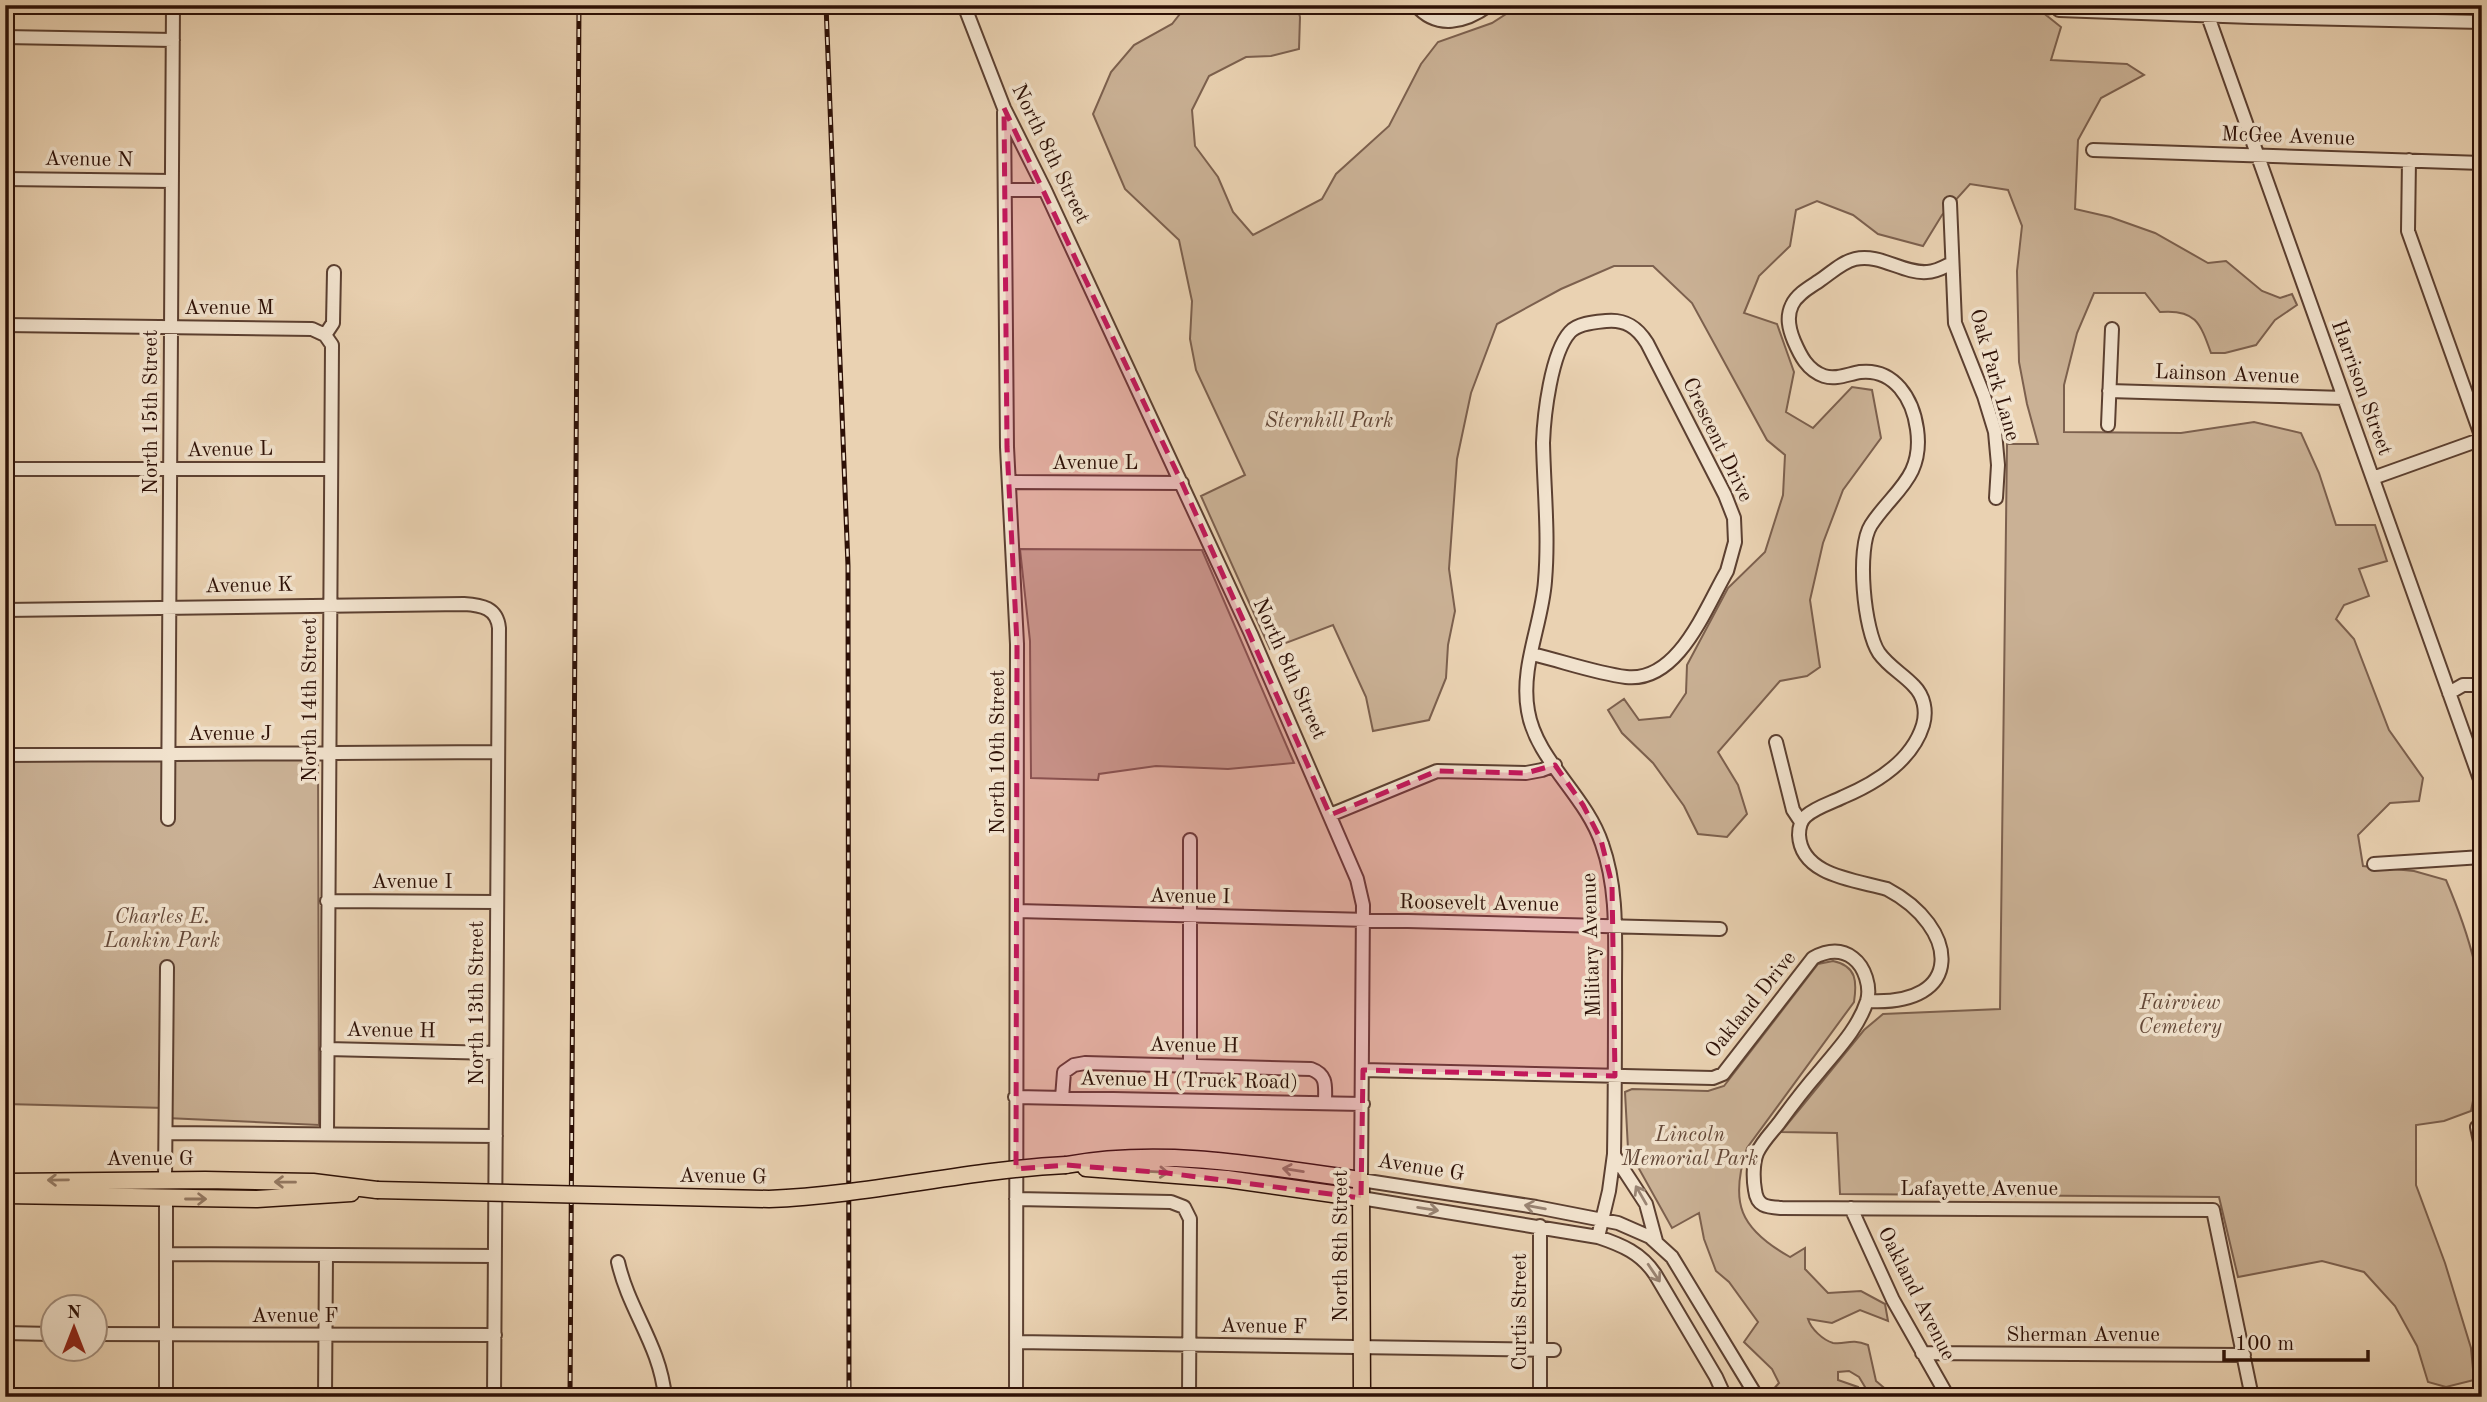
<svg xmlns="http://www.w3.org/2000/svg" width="2487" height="1402" font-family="'Old Standard TT',serif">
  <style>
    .green { fill: #cab195; stroke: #7c604e; stroke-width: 2 }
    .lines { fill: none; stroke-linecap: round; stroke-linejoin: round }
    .minor-casing { stroke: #5c4031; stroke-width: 16 }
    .major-casing { stroke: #2d1006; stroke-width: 19 }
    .minor { stroke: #f1e2cd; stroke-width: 12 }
    .major { stroke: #ead2b2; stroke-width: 16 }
    .rail-casing { stroke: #2d1006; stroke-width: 5 }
    .rail { stroke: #f1e2cd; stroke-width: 2.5; stroke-dasharray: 8; stroke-linecap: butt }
    .major-bridge-casing { stroke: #2d1006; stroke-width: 19; stroke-linecap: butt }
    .major-bridge { stroke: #ead2b2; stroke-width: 16 }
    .oneway { stroke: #957b65 }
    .oneway2 { stroke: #998473 }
    .marked { fill: #c2185b; fill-opacity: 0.2; stroke: #c2185b; stroke-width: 5; stroke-dasharray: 14 9; stroke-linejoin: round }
    .labels { text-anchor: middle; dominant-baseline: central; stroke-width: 7; stroke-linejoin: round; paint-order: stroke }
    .street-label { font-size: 21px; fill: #2d1006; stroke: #f1e2cd }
    .park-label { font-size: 21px; font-style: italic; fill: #644838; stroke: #f1e2cd }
  </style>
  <rect width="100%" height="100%" fill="#ead2b2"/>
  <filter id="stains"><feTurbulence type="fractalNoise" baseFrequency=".00286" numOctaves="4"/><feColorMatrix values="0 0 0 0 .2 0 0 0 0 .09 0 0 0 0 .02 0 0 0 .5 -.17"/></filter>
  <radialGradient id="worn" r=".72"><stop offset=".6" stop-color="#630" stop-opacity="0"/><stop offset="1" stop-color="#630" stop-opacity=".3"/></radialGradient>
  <!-- green -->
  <path class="green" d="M 1187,5 L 1297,5 L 1300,17 L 1299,49 L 1271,56 L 1246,57 L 1209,76 L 1192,110 L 1195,146 L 1218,177 L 1233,212 L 1253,235 L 1322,199 L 1336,174 L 1389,126 L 1421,64 L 1438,42 L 1492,23 L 1520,5 L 1665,5 L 1679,14 L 1707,5 L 2095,5 L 2046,15 L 2061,27 L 2051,60 L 2127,64 L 2144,75 L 2101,98 L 2078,140 L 2075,209 L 2110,217 L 2155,233 L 2208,263 L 2226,261 L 2262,291 L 2280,298 L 2292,294 L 2297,305 L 2275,320 L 2256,345 L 2225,353 L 2211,353 C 2200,322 2195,309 2160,312 L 2145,293 L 2094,293 L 2077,333 L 2064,385 L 2064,432 L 2181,433 L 2254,422 L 2301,433 L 2319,473 L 2336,525 L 2375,525 L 2387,561 L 2359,569 L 2369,596 L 2344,605 L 2336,619 L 2354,639 L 2389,730 L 2423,778 L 2419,801 L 2390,803 L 2358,835 L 2363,866 L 2414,871 L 2446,880 C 2469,934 2486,988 2482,1047 C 2480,1068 2475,1090 2471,1111 L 2444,1121 L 2416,1125 L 2416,1185 L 2445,1263 L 2471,1348 L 2474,1380 L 2446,1387 L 2428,1382 L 2417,1346 L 2395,1306 L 2364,1272 L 2322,1261 L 2238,1277 L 2219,1197 L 1840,1194 L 1837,1133 L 1781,1132 L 1864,1030 L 1883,1014 L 2000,1009 L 2007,444 L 2038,444 L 2027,404 L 2019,362 L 2017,271 L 2022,226 L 2008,190 L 1970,184 L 1942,215 L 1923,246 L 1878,234 L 1853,215 L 1817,201 L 1796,210 L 1790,246 L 1759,276 L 1744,313 L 1777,324 L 1794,372 L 1786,412 L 1813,428 L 1852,387 L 1872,390 L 1881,438 L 1843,490 L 1823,543 L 1810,600 L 1820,667 L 1807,676 L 1780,681 L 1718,752 L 1738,785 L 1747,814 L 1727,837 L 1698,834 L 1684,806 L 1653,763 L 1622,733 L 1608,710 L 1624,699 L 1639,720 L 1670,717 L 1686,693 L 1687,665 L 1728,588 L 1765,552 L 1783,495 L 1785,455 L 1767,440 L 1692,303 L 1653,266 L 1614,266 L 1561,289 L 1497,324 L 1471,393 L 1457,459 L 1449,569 L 1455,611 L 1448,645 L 1446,678 L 1429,720 L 1373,731 L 1366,697 L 1333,625 L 1270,649 L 1201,496 L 1245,475 L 1196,370 L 1190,339 L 1192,301 L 1179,240 L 1125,189 L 1093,114 L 1111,72 L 1134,45 L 1172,24 Z
    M 1020,549 L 1202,550 L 1294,763 L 1228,769 L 1156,766 L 1099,774 L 1098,780 L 1031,778 L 1030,641 Z
    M 318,752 L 319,1125 L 166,1118 L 166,1108 L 5,1104 L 5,755 Z
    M 1833,961 C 1857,966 1857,982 1854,1002 L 1747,1148 C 1729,1203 1740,1229 1790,1257 L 1805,1248 L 1805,1269 L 1828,1293 L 1861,1291 L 1885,1304 L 1888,1321 L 1860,1310 L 1832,1323 L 1808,1319 C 1811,1329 1823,1340 1833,1343 C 1846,1345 1850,1338 1868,1345 L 1876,1381 L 1895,1397 L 1871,1397 L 1859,1377 L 1849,1371 L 1838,1372 L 1838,1380 L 1858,1387 L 1855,1397 L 1772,1397 L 1770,1393 L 1779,1383 L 1772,1369 L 1744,1342 L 1758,1322 L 1729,1282 L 1716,1271 L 1704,1239 L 1699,1213 L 1672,1228 L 1628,1149 L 1625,1092 L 1632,1089 L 1708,1091 L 1724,1086 L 1818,964 Z"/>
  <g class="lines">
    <defs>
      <path id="minor" d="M 964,5 L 1004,108 L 1045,190 L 1251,634 L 1357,879 L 1363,905 L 1361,1180 L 1536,1207 L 1618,1223 L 1650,1237 L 1672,1257 L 1757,1397
        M 1416,5 C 1437,30 1466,22 1489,5
        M 2204,5 L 2482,785
        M 1944,6 L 1944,5
        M 2059,10 L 2251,17 L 2482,22
        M 5,37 L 173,40
        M 1004,112 L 1007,447 L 1017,644 L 1016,1397
        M 2093,150 L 2482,163
        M 2409,160 L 2408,231 L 2482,438
        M 5,179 L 172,181
        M 1005,190 L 1045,190
        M 1950,203 L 1955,323 L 1984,396 L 1995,432 L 1998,465 L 1996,498
        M 5,325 L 312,329 L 325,335 L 332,345 L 327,1134
        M 325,335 L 333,323 L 334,272
        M 2109,391 L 2344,398
        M 2108,425 L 2112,329
        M 5,469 L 330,469
        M 2373,478 L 2482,439
        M 1009,482 L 1182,483
        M 5,610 L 464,604 C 482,605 497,608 499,628 L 494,1397
        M 1532,654 C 1562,661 1595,673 1626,677 C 1678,683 1705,609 1727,571 L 1735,542 L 1734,518 L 1725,495 L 1647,343 C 1637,327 1625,319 1606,321 C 1596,322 1578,323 1570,332 C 1551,353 1544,415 1543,443 C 1544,489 1549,535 1545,581 C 1542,624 1520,667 1528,711 C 1536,760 1586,795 1602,844 C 1618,889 1615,937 1615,985 C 1615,1041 1615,1098 1614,1154 L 1609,1191 L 1598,1237
        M 2449,693 L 2463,685 L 2482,685
        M 1776,742 L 1793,810 L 1801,822
        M 5,755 L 498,752
        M 1330,815 L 1437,771 L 1526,773 L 1542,770 L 1555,765
        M 168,819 L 173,5
        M 2374,864 L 2482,857
        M 327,901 L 497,902
        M 1017,911 L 1720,929
        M 1867,1001 C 1967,1007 1959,927 1887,889 C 1856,880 1801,876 1799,835 C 1799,828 1800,821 1806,816 C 1816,807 1831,803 1843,797 C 1876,783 1912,761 1923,725 C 1927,711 1924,696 1914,686 C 1903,674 1889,667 1879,653 C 1864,631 1856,548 1871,525 C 1893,491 1924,478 1917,429 C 1913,400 1895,368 1860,372 C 1848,374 1836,380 1824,376 C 1807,370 1800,355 1794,341 C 1789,329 1786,317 1792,305 C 1797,294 1810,287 1819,281 C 1831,273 1842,262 1855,259 C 1880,253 1903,274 1927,272 C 1936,272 1944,267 1952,263
        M 327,1049 L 496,1053
        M 1190,1066 L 1190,840
        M 1363,1070 L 1713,1078 L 1723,1074 L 1813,958 C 1826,951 1840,948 1853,958 C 1865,967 1871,987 1867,1001 C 1858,1029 1836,1051 1819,1072 C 1805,1088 1792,1105 1779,1123 C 1772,1132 1762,1142 1757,1153 C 1753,1163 1753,1179 1755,1190 C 1757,1207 1767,1207 1782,1208 L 2213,1210 L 2252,1397
        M 1015,1097 L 1363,1104
        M 1062,1098 L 1064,1072 L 1074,1065 L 1085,1063 L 1311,1069 C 1328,1075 1325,1087 1325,1102
        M 2482,1126 L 2477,1127 L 2482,1151
        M 166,1133 L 496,1136
        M 1614,1155 L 1646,1204 L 1656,1241
        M 165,1180 L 167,967
        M 1361,1198 L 1598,1237 C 1622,1245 1641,1253 1655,1274 L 1716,1377 L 1725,1397
        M 166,1199 L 166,1397
        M 1016,1199 L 1171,1202 L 1184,1207 L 1190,1219 L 1189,1397
        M 1851,1208 L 1893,1300 L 1948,1397
        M 166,1254 L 495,1256
        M 618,1262 C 629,1311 660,1345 665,1397
        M 5,1333 L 52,1334
        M 94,1334 L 495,1335
        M 1016,1342 L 1554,1350
        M 1922,1353 L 2244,1355
        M 325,1397 L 326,1255
        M 1540,1397 L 1540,1226"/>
      <path id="major" d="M 1066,1165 C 1165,1147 1263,1166 1361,1180 L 1362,1397
        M 1086,1168 L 1227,1179 L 1361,1198
        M 5,1182 L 205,1180 L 313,1182 L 377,1190
        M 5,1195 L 257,1199 L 351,1193"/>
    </defs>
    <!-- minor casing -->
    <use href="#minor" class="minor-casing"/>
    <!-- major casing -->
    <use href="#major" class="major-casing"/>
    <!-- minor -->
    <use href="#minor" class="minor"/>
    <!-- major -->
    <use href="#major" class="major"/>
    <defs>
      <path id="rail" d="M 826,5 L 848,566 L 849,1397
        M 570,1397 L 579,5"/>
    </defs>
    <!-- rail casing -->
    <use href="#rail" class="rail-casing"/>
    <!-- rail -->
    <use href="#rail" class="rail"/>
    <defs>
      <path id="major-bridge" d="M 377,1190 L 769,1199 C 869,1195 966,1170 1066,1165"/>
    </defs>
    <!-- major-bridge casing -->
    <use href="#major-bridge" class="major-bridge-casing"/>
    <!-- major-bridge -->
    <use href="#major-bridge" class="major-bridge"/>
  </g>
  <!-- one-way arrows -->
  <defs><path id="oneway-shaft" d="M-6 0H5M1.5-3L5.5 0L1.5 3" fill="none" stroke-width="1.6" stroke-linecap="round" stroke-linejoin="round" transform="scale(1.75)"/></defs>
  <g class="oneway">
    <use href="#oneway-shaft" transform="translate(1293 1170) rotate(-171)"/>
    <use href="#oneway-shaft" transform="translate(1158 1172) rotate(3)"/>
    <use href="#oneway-shaft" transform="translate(58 1180) rotate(179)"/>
    <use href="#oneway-shaft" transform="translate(285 1182) rotate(-179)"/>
    <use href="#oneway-shaft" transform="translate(196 1199)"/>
  </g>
  <g class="oneway2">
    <use href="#oneway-shaft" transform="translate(1641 1195) rotate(-120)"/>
    <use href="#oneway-shaft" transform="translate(1535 1207) rotate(-170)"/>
    <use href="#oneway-shaft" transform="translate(1428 1209) rotate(9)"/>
    <use href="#oneway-shaft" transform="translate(1654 1273) rotate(56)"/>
  </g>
  <!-- marked area -->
  <path class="marked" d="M 1004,108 L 1182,483 L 1330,815 L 1437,771 L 1526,773 L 1555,765 L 1583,805 L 1601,840 L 1612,884 L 1615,1076 L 1363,1070 L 1361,1198 L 1167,1173 L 1066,1165 L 1016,1169 L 1017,644 L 1007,447 Z"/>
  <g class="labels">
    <!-- street labels -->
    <g class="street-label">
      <text transform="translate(2288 137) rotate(2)">McGee Avenue</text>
      <text transform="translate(1050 154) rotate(64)">North 8th Street</text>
      <text transform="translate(89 160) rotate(1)">Avenue N</text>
      <text x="229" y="308">Avenue M</text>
      <text transform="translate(1994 375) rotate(74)">Oak Park Lane</text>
      <text transform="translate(2227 375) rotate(2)">Lainson Avenue</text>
      <text transform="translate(2361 388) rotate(70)">Harrison Street</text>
      <text transform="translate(151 412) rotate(-90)">North 15th Street</text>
      <text transform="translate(1717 440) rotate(64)">Crescent Drive</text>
      <text transform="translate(230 450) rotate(-1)">Avenue L</text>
      <text x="1095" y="463">Avenue L</text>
      <text transform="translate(249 586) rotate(-1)">Avenue K</text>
      <text transform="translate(1289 669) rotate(66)">North 8th Street</text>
      <text transform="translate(310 700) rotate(-90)">North 14th Street</text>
      <text x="230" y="734">Avenue J</text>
      <text transform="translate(998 752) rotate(-90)">North 10th Street</text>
      <text x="412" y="882">Avenue I</text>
      <text transform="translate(1190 897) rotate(1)">Avenue I</text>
      <text transform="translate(1479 904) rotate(1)">Roosevelt Avenue</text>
      <text transform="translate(1592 945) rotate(-92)">Military Avenue</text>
      <text transform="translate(477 1003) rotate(-90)">North 13th Street</text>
      <text transform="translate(1751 1005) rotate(-51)">Oakland Drive</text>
      <text transform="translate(391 1031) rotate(1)">Avenue H</text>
      <text transform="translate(1194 1046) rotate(1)">Avenue H</text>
      <text transform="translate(1189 1081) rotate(1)">Avenue H (Truck Road)</text>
      <text x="150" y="1159">Avenue G</text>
      <text transform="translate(1421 1168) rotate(9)">Avenue G</text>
      <text transform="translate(723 1177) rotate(1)">Avenue G</text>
      <text x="1979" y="1189">Lafayette Avenue</text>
      <text transform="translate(1341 1246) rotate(-90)">North 8th Street</text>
      <text transform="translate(1916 1294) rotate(63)">Oakland Avenue</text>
      <text transform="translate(1520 1312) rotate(-90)">Curtis Street</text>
      <text x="295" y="1316">Avenue F</text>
      <text transform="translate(1264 1327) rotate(1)">Avenue F</text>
      <text x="2083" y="1335">Sherman Avenue</text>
    </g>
    <!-- park labels -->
    <g class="park-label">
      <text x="1329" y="421">Sternhill Park</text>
      <text x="162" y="917">Charles E.<tspan x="162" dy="24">Lankin Park</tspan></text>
      <text x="2180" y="1003">Fairview<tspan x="2180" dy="24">Cemetery</tspan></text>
      <text x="1690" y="1135">Lincoln<tspan x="1690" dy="24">Memorial Park</tspan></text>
    </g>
  </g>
  <!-- margin -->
  <rect width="2487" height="1402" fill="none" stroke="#ead2b2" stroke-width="28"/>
  <rect x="7" y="7" width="2473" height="1388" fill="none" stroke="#2d1006" stroke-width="3.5"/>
  <rect x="14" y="14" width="2459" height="1374" fill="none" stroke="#2d1006" stroke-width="2"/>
  <!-- north arrow -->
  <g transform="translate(74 1328)"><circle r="33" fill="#f1e2cd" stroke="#a38e7d" stroke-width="2"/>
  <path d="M0-5L12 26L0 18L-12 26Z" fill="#8f2418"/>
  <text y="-10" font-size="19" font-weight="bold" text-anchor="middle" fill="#2d1006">N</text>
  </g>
  <!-- scale -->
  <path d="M2224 1350v10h144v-10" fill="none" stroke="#2d1006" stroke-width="3.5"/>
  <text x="2235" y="1350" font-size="21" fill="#2d1006" stroke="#f1e2cd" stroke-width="5" paint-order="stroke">100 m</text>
  <rect width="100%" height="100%" filter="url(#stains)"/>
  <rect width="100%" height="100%" fill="url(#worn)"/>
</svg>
